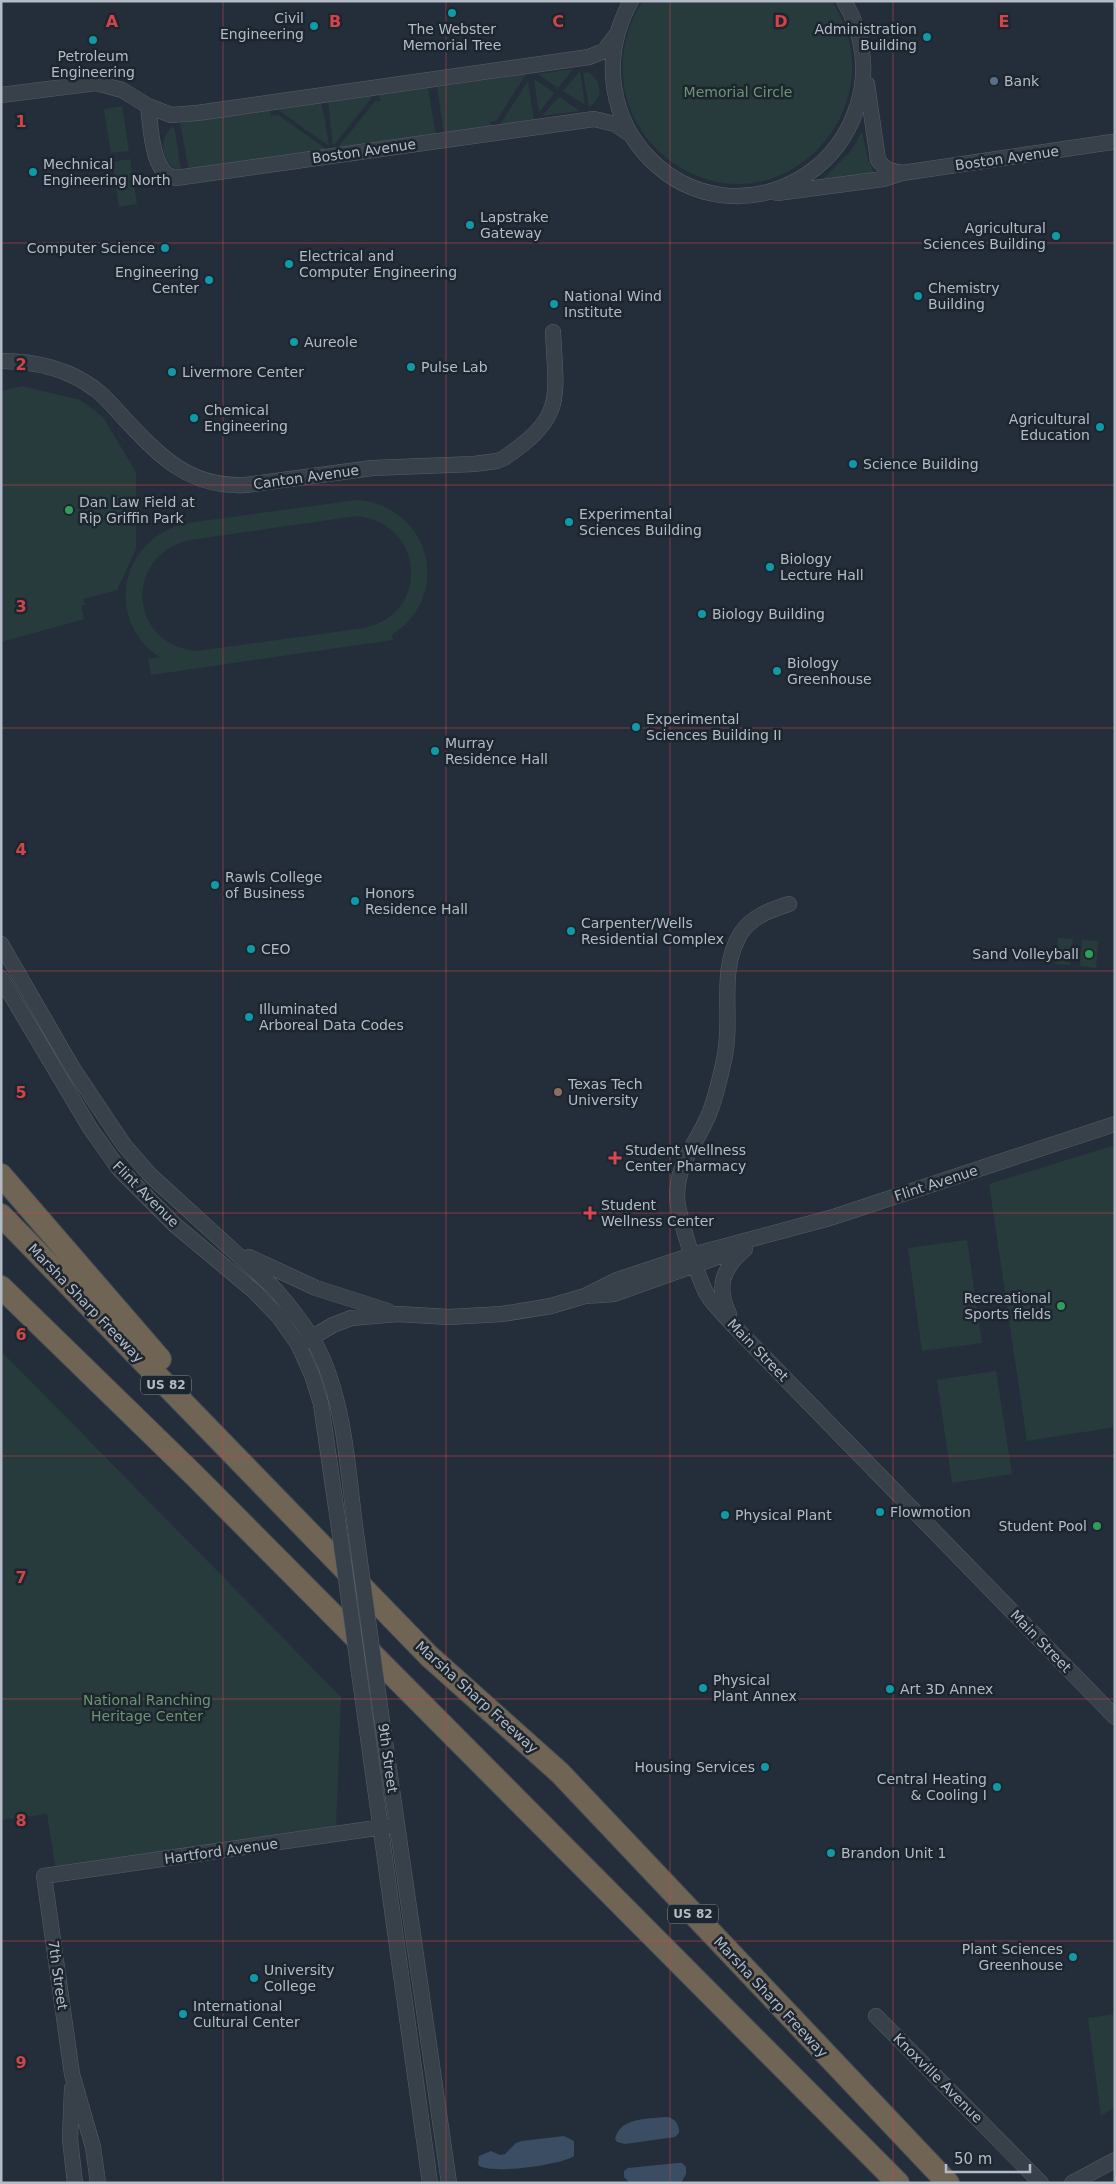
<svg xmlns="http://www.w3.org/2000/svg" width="1116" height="2184" font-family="'DejaVu Sans',sans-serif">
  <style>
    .green { fill: #273b3c; fill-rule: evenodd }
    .water { fill: #3a4d62 }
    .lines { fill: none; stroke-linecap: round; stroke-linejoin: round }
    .minor-casing { stroke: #565e68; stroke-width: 16 }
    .highway-casing { stroke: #434b55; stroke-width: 24 }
    .minor { stroke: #38404a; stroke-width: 15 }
    .highway { stroke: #706455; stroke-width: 22 }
    .minor-bridge-casing { stroke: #565e68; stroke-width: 16; stroke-linecap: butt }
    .minor-bridge { stroke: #38404a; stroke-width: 15 }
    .grid { fill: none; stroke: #cf4548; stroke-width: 1; stroke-opacity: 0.55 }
    .culture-dot { fill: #0f9aa8; stroke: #1d252f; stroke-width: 2 }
    .service-dot { fill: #5c6f8a; stroke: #1d252f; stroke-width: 2 }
    .leisure-dot { fill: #2e9e5b; stroke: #1d252f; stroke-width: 2 }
    .education-dot { fill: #8d6e63; stroke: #1d252f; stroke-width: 2 }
    .health-dot { fill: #e0444e; stroke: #1d252f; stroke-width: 2 }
    .labels { text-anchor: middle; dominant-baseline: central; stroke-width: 5; stroke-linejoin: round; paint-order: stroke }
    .shield { fill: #1d252f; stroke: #868e99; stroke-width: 1 }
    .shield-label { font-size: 12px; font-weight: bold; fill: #b3bbc6 }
    .poi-label { font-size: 14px; fill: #b3bbc6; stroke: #1d252f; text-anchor: start }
    .park-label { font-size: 14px; fill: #6c9573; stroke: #1d252f }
    .street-label { font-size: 14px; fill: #b3bbc6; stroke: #1d252f }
    .grid-label { font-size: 16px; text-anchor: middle; font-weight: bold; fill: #cf4548; stroke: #1d252f; stroke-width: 5; stroke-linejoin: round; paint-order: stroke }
  </style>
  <rect width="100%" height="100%" fill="#242e3a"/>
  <!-- green -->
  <path class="green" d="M 643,1 L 832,1 C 901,107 779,235 673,163 C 652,148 636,127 628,103 C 617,68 623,31 643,1 Z
    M 573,69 L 558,88 L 538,74 Z
    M 580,71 L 585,105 L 563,91 Z
    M 587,72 C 602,79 604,99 589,107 L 583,73 Z
    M 526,74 L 496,121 L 490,122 L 492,128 L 444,135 L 437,87 Z
    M 534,79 L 554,93 L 539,113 Z
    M 528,81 L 534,122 L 499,126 Z
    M 428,88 L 436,136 L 336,150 L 375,101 L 381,101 L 379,95 Z
    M 373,96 L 334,145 L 333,145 L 328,102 Z
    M 559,97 L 580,111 L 542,116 Z
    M 321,103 L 322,109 L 323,109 L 329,146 L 278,110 Z
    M 122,106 L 129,151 L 111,153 L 104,109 Z
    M 270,110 L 271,116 L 278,115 L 328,150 L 189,171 L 180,123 Z
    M 173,126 L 175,131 L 181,171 C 161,165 157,139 173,126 Z
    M 862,132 L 868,159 L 874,173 L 825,180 L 824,178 L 850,152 Z
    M 130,159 L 137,204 L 119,207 L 112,162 Z
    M 22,386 L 80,400 L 103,417 L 136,472 L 136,549 L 117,590 L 83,599 L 85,605 L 81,605 L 84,619 L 1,642 L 1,391 Z
    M 357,500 C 430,506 454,594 392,635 L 393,640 L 151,675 L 148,659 L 159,657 C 103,617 121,538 187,523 ZM 357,516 C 425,523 431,614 364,628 L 197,651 C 128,645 123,555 190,540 Z
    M 1058,938 L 1073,939 L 1070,965 L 1055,964 Z
    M 1082,940 L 1098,941 L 1096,968 L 1080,966 Z
    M 1115,1145 L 1115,1427 L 1027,1441 L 989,1184 Z
    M 967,1240 L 982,1343 L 922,1351 L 908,1248 Z
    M 1,1351 L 341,1697 L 336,1829 L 56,1870 L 47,1814 L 1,1820 Z
    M 996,1371 L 1012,1474 L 952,1483 L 937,1380 Z
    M 1115,2014 L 1115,2107 L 1101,2116 L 1088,2018 Z"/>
  <!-- water -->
  <path class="water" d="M 666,2117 C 674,2117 680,2125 679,2133 L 675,2137 L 625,2144 L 617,2142 L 615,2139 C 620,2117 648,2119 666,2117 Z
    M 564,2136 L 574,2141 L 574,2156 C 561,2165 490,2175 478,2165 L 479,2156 L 491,2151 L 500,2155 L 505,2154 L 516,2143 L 522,2141 Z
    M 677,2163 L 682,2163 L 686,2167 L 686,2174 L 681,2183 L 630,2183 L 624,2177 L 624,2171 L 628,2168 Z"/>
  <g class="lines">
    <defs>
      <path id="minor" d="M 631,1 C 565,121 692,247 806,175 C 830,159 848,135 857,107 C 869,72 863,32 844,1
        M 867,84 L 878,160 C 885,170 891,171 902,173
        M 1,95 L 96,83 L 122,90 L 148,106 L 171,115 L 197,113 L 589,57 L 604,51 L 616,35
        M 148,106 C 151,126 151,175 176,178 L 594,119 L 615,124 L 631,135
        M 777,193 L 883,179 L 902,173 L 1112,142
        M 1,361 C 35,361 67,368 95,389 C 105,396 113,406 122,416 C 159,455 188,488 246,485 L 372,468 L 474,464 L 497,461 L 504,458 C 566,416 556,398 553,332
        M 789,904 C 771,910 752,916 741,933 C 717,971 734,1018 724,1060 C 720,1078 716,1097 709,1114 C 696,1146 677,1160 677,1198 C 678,1215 699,1282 708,1296 C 714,1306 725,1315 733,1325 L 1115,1717
        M 1,944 L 72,1067 L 124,1145 L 150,1175 L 272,1286 C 291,1307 310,1331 322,1357 C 346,1412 348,1475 356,1533
        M 1,978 L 90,1128 L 119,1169 L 175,1225 L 254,1291 L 279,1317 L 298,1344 L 312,1375 L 321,1404 L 337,1514
        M 249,1257 L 316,1288 L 388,1311
        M 585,1296 L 617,1280 L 692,1255 L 830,1218 L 1115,1124
        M 729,1314 C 716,1287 722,1269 745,1249
        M 304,1342 L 333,1325 L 351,1318 L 398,1314 L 449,1317 L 502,1314 L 551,1306 L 585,1296 L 614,1294 L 737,1250
        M 362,1694 L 430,2183
        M 381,1714 L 449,2183
        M 876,2016 L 1041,2183
        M 72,2088 L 70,2139 L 75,2183
        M 98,2183 L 93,2147 L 72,2074 L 44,1876 L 397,1825
        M 1072,2183 L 1115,2160"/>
      <path id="highway" d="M 1,1175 L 160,1359
        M 1,1215 L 429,1656 L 560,1773 L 948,2183
        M 1,1287 L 194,1475 L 898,2183"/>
    </defs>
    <!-- minor casing -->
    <use href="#minor" class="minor-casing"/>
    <!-- highway casing -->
    <use href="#highway" class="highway-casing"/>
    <!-- minor -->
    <use href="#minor" class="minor"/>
    <!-- highway -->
    <use href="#highway" class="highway"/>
    <defs>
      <path id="minor-bridge" d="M 337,1514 L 362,1694
        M 356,1533 L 381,1714"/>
    </defs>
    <!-- minor-bridge casing -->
    <use href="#minor-bridge" class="minor-bridge-casing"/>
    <!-- minor-bridge -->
    <use href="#minor-bridge" class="minor-bridge"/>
  </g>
  <!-- grid -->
  <path class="grid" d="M 223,1 L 223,2183M 446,1 L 446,2183M 670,1 L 670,2183M 893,1 L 893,2183M 1,243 L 1115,243M 1,485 L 1115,485M 1,728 L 1115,728M 1,971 L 1115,971M 1,1213 L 1115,1213M 1,1456 L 1115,1456M 1,1699 L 1115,1699M 1,1941 L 1115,1941"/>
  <!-- markers -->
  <g class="culture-dot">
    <circle cx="452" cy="13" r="5"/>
    <circle cx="314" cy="26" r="5"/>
    <circle cx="927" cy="37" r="5"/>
    <circle cx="93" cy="40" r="5"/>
    <circle cx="33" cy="172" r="5"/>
    <circle cx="470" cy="225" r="5"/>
    <circle cx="1056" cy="236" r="5"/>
    <circle cx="165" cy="248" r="5"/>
    <circle cx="289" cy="264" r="5"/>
    <circle cx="209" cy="280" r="5"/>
    <circle cx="918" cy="296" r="5"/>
    <circle cx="554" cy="304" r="5"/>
    <circle cx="294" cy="342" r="5"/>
    <circle cx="411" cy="367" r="5"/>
    <circle cx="172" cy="372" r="5"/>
    <circle cx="194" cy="418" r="5"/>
    <circle cx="1100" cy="427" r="5"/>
    <circle cx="853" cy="464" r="5"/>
    <circle cx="569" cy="522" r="5"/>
    <circle cx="770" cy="567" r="5"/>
    <circle cx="702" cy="614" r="5"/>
    <circle cx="777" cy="671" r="5"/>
    <circle cx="636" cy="727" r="5"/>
    <circle cx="435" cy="751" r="5"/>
    <circle cx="215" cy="885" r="5"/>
    <circle cx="355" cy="901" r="5"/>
    <circle cx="571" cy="931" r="5"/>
    <circle cx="251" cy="949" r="5"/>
    <circle cx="249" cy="1017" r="5"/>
    <circle cx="880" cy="1512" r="5"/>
    <circle cx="725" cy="1515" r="5"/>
    <circle cx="703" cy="1688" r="5"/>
    <circle cx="890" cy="1689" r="5"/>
    <circle cx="765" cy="1767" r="5"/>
    <circle cx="997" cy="1787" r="5"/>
    <circle cx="831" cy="1853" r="5"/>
    <circle cx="1073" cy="1957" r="5"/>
    <circle cx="254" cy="1978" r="5"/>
    <circle cx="183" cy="2014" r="5"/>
  </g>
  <circle class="service-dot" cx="994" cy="81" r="5"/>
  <g class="leisure-dot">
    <circle cx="69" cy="510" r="5"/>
    <circle cx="1089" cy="954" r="5"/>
    <circle cx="1061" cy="1306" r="5"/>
    <circle cx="1097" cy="1526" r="5"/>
  </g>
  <circle class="education-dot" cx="558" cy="1092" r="5"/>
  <g class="health-dot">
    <path d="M612.5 1150.5h5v5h5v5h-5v5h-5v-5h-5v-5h5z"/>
    <path d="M587.5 1205.5h5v5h5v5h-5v5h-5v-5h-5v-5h5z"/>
  </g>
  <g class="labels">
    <!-- shield labels -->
    <g class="shield">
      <rect x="141" y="1375.5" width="50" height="19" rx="4"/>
      <rect x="668" y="1904.5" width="50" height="19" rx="4"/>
    </g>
    <g class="shield-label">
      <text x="166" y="1385">US 82</text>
      <text x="693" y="1914">US 82</text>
    </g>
    <!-- poi labels -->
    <g class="poi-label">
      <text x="304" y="18" text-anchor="end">Civil<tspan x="304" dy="16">Engineering</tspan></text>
      <text x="452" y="29" text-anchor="middle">The Webster<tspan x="452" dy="16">Memorial Tree</tspan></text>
      <text x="917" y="29" text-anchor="end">Administration<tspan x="917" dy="16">Building</tspan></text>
      <text x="93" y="56" text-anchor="middle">Petroleum<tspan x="93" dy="16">Engineering</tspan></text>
      <text x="1004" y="81">Bank</text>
      <text x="43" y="164">Mechnical<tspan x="43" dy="16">Engineering North</tspan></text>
      <text x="480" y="217">Lapstrake<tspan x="480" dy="16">Gateway</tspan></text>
      <text x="1046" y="228" text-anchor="end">Agricultural<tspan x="1046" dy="16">Sciences Building</tspan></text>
      <text x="155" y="248" text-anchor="end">Computer Science</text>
      <text x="299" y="256">Electrical and<tspan x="299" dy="16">Computer Engineering</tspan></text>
      <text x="199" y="272" text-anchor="end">Engineering<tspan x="199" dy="16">Center</tspan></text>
      <text x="928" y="288">Chemistry<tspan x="928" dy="16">Building</tspan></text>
      <text x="564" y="296">National Wind<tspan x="564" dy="16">Institute</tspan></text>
      <text x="304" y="342">Aureole</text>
      <text x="421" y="367">Pulse Lab</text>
      <text x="182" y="372">Livermore Center</text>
      <text x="204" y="410">Chemical<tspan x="204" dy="16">Engineering</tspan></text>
      <text x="1090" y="419" text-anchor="end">Agricultural<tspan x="1090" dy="16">Education</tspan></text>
      <text x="863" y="464">Science Building</text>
      <text x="79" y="502">Dan Law Field at<tspan x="79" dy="16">Rip Griffin Park</tspan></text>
      <text x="579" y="514">Experimental<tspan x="579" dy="16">Sciences Building</tspan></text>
      <text x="780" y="559">Biology<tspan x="780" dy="16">Lecture Hall</tspan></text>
      <text x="712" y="614">Biology Building</text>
      <text x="787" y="663">Biology<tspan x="787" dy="16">Greenhouse</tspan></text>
      <text x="646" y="719">Experimental<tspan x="646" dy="16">Sciences Building II</tspan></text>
      <text x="445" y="743">Murray<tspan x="445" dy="16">Residence Hall</tspan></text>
      <text x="225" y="877">Rawls College<tspan x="225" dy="16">of Business</tspan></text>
      <text x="365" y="893">Honors<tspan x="365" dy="16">Residence Hall</tspan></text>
      <text x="581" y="923">Carpenter/Wells<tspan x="581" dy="16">Residential Complex</tspan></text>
      <text x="261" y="949">CEO</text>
      <text x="1079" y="954" text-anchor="end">Sand Volleyball</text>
      <text x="259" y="1009">Illuminated<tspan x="259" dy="16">Arboreal Data Codes</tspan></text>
      <text x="568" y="1084">Texas Tech<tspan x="568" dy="16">University</tspan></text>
      <text x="625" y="1150">Student Wellness<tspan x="625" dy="16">Center Pharmacy</tspan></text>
      <text x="601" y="1205">Student<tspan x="601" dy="16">Wellness Center</tspan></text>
      <text x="1051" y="1298" text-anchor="end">Recreational<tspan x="1051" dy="16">Sports fields</tspan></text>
      <text x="890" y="1512">Flowmotion</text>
      <text x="735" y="1515">Physical Plant</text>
      <text x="1087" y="1526" text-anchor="end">Student Pool</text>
      <text x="713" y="1680">Physical<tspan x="713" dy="16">Plant Annex</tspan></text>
      <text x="900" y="1689">Art 3D Annex</text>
      <text x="755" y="1767" text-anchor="end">Housing Services</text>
      <text x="987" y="1779" text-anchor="end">Central Heating<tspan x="987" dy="16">&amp; Cooling I</tspan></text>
      <text x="841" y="1853">Brandon Unit 1</text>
      <text x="1063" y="1949" text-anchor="end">Plant Sciences<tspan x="1063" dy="16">Greenhouse</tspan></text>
      <text x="264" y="1970">University<tspan x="264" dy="16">College</tspan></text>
      <text x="193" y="2006">International<tspan x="193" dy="16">Cultural Center</tspan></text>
    </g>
    <!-- park labels -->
    <g class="park-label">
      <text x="738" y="92">Memorial Circle</text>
      <text x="147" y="1700">National Ranching<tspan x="147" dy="16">Heritage Center</tspan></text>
    </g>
    <!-- street labels -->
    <g class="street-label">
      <text transform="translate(364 151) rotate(-8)">Boston Avenue</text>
      <text transform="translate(1007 158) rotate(-8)">Boston Avenue</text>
      <text transform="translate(306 477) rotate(-8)">Canton Avenue</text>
      <text transform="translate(936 1183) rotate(-18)">Flint Avenue</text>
      <text transform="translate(146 1194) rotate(45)">Flint Avenue</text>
      <text transform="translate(86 1303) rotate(46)">Marsha Sharp Freeway</text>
      <text transform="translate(758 1350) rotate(46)">Main Street</text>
      <text transform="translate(1041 1641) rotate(46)">Main Street</text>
      <text transform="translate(477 1697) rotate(42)">Marsha Sharp Freeway</text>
      <text transform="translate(388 1758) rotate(82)">9th Street</text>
      <text transform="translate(221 1851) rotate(-8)">Hartford Avenue</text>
      <text transform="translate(58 1975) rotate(82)">7th Street</text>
      <text transform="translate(771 1997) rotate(47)">Marsha Sharp Freeway</text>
      <text transform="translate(938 2078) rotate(45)">Knoxville Avenue</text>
    </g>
  </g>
  <g class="grid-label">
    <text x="112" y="27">A</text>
    <text x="335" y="27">B</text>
    <text x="558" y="27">C</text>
    <text x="781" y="27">D</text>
    <text x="1004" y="27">E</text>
    <text x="21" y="127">1</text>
    <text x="21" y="370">2</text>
    <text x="21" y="612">3</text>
    <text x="21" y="855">4</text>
    <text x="21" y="1098">5</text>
    <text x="21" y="1340">6</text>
    <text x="21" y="1583">7</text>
    <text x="21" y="1826">8</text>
    <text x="21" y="2068">9</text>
  </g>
  <!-- border -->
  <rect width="1116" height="2184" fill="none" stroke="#b3bbc6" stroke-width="5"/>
  <!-- scale -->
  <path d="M946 2164v8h84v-8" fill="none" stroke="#b3bbc6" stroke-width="2.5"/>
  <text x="954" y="2164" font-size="15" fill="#b3bbc6" stroke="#1d252f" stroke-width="4" paint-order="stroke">50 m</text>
</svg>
